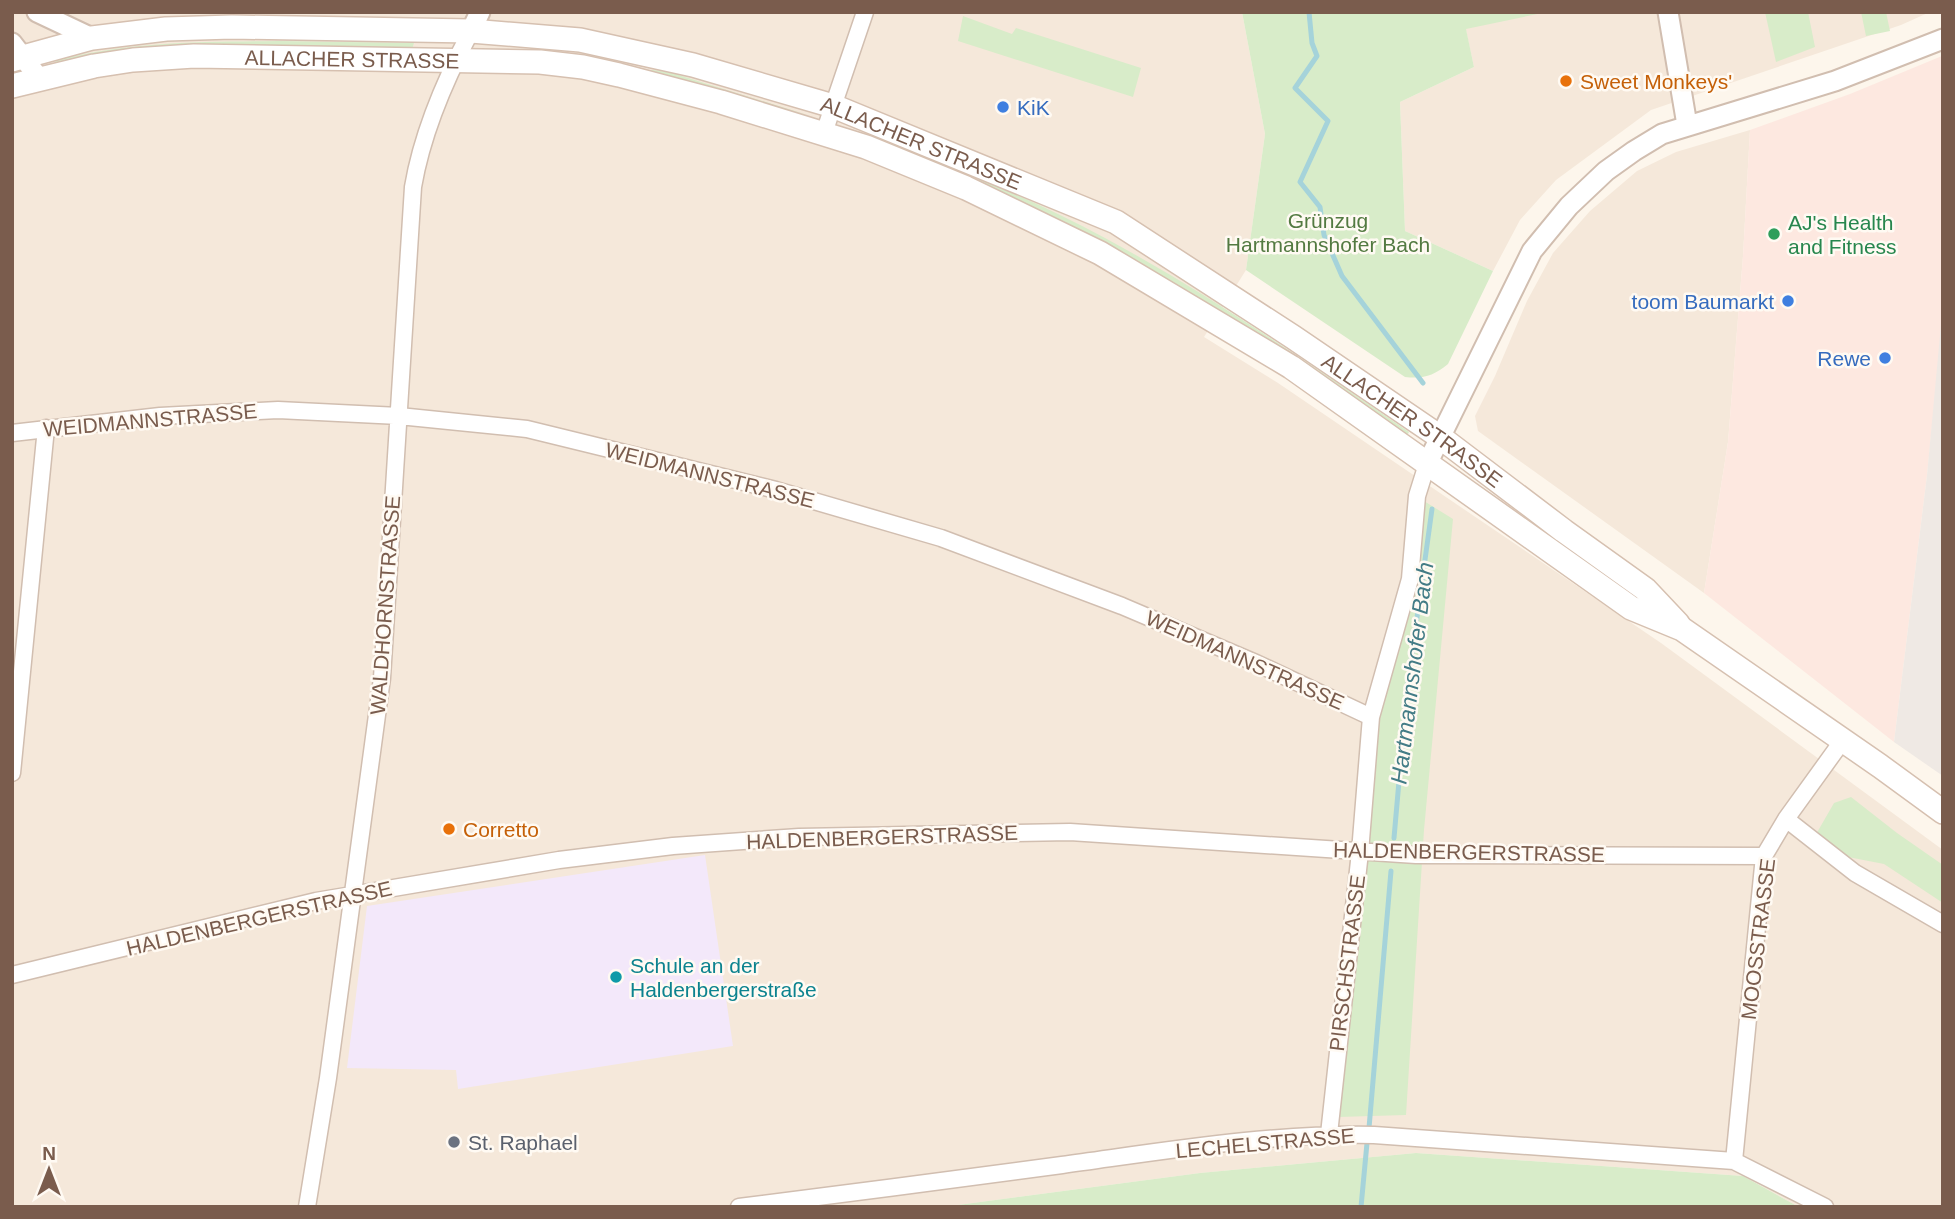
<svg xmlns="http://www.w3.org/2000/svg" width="1955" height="1219" font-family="Arial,sans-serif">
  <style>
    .residential { fill: #f5e8da }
    .commercial { fill: #fde8e0 }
    .industrial { fill: #efe9e4 }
    .education { fill: #f3e8fa }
    .green { fill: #d8ecc9 }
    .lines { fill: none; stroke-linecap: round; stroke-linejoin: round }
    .stream { stroke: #a5d3da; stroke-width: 5 }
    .minor-casing { stroke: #d1beb0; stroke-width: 19 }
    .tertiary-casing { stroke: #d1beb0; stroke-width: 23 }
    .secondary-casing { stroke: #d6c0b0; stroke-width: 26 }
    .minor { stroke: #fff; stroke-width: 16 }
    .tertiary { stroke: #fff; stroke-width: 19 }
    .secondary { stroke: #fff; stroke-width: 23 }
    .food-dot { fill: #e8710a; stroke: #fffaf3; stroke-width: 2.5 }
    .shop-dot { fill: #3f7fe0; stroke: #fffaf3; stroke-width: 2.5 }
    .leisure-dot { fill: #2e9e5b; stroke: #fffaf3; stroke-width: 2.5 }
    .culture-dot { fill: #0f9aa8; stroke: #fffaf3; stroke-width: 2.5 }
    .worship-dot { fill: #6b7280; stroke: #fffaf3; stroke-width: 2.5 }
    .labels { text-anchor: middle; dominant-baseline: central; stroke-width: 5; stroke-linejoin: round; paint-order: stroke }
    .street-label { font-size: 21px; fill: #7a5c4d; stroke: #fffaf3 }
    .food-label { font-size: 21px; fill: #c56008; stroke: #fffaf3; text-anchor: start }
    .shop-label { font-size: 21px; fill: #366cbe; stroke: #fffaf3; text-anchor: end }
    .park-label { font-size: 21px; fill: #537a41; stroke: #fffaf3 }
    .leisure-label { font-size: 21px; fill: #27864d; stroke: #fffaf3; text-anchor: start }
    .culture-label { font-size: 21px; fill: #0d838f; stroke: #fffaf3; text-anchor: start }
    .worship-label { font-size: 21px; fill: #5b616d; stroke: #fffaf3; text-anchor: start }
    .water-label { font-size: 23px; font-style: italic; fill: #437c86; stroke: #fffaf3 }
  </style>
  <rect width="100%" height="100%" fill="#fdf6ec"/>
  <!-- residential -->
  <path class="residential" d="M 12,12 L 1242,12 L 1265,134 L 1246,270 L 1204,337 L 1278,383 L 1661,643 L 1943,850 L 1943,1207 L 1799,1207 L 1743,1176 L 1416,1153 L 1200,1173 L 943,1207 L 12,1207 Z
    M 1462,12 L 1930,12 L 1901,25 L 1651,110 L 1556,180 L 1520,220 L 1493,271 L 1405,231 L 1400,102 L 1474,67 Z
    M 1750,130 L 1743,256 L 1728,442 L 1704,593 L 1478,431 L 1475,416 L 1495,376 L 1527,301 L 1553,253 L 1590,211 L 1637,171 L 1676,152 Z"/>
  <!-- commercial -->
  <path class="commercial" d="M 1942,56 L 1943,303 L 1939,357 L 1927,475 L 1894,742 L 1704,593 L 1728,442 L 1743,256 L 1750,130 L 1850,94 Z"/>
  <!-- industrial -->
  <path class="industrial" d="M 1943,303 L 1943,776 L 1894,742 L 1927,475 Z"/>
  <!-- education -->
  <path class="education" d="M 705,855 L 733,1046 L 458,1089 L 456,1070 L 347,1068 L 367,906 Z"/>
  <!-- green -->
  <path class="green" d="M 1242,12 L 1547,12 L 1466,29 L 1474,67 L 1400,102 L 1405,231 L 1493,271 L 1448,364 C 1433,376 1424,379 1405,377 L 1246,270 L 1265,134 Z
    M 1765,12 L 1808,12 L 1815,47 L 1776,62 Z
    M 1861,12 L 1886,12 L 1890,31 L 1866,36 Z
    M 963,16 L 1012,34 L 1016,28 L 1141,68 L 1133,97 L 958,41 Z
    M 278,41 L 414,43 L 412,49 L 280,45 L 257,53 L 57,63 L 55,61 C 129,41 203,42 278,41 Z
    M 654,70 L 672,73 L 811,116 L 670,77 L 635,72 Z
    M 876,137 C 953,169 1032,198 1105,238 C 1211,295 1310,364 1409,432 L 1407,436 L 1258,334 L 873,146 Z
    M 1424,501 L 1453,519 L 1424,830 L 1406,1115 L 1338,1117 L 1376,717 L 1417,577 Z
    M 1851,797 L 1897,833 L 1943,865 L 1943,903 L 1884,864 L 1848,857 L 1815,836 L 1834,803 Z
    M 1416,1153 L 1743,1176 L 1799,1207 L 943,1207 L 1200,1173 Z"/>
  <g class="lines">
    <!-- stream -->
    <path class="stream" d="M 1309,12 L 1312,43 L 1317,56 L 1295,88 L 1328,121 L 1300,182 L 1320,207 L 1324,235 L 1342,276 L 1423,383
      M 1394,838 L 1407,690 L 1432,509
      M 1369,1128 L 1391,871
      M 1361,1207 L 1367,1143"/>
    <defs>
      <path id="minor" d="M 824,133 L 865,12
        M 12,433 L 160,416 L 278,410 L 399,416 L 527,429 L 776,490 L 941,538 L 1122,606 L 1256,663 L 1371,717
        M 12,773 L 46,428
        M 1786,819 L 1855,873 L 1943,924
        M 12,975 L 316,901 L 559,860 L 673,846 L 799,837 L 1070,832 L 1416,855 L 1764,856
        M 1329,1134 L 1360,852 L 1371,717 L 1410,579 L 1417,496 L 1427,464
        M 1734,1161 L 1764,856 L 1786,819 L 1843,740
        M 307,1207 L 328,1078 L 382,678 L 413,187 C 422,134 446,78 471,31
        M 739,1207 C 847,1193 954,1180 1062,1165 C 1165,1151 1270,1133 1374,1135 L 1734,1161 L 1825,1207"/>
      <path id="tertiary" d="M 37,12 L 92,38
        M 1668,12 L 1687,125
        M 471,31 L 480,12
        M 12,43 L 39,78
        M 1427,464 L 1532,251 L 1569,206 L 1606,171 L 1634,151 L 1662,134 L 1835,81 L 1943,39"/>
      <g id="secondary">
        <path id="s1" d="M 12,60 L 92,38 L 166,29 L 232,27 L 471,31 L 580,40 L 693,65 L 833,106 L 1116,222 L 1293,337 L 1440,437 L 1564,531 L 1645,589 L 1678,624"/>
        <path id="s2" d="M 12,86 L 94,66 L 133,60 L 194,56 L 540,62 L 583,67 L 619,75 L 721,102 L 866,147 L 966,188 L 1100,253 L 1291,367 L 1631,608 L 1682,629 L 1880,766 L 1943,812"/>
      </g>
    </defs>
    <!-- minor casing -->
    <use href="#minor" class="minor-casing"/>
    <!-- tertiary casing -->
    <use href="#tertiary" class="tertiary-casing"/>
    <!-- secondary casing -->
    <use href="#secondary" class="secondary-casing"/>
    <!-- minor -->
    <use href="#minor" class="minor"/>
    <!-- tertiary -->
    <use href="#tertiary" class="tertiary"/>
    <!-- secondary -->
    <use href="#secondary" class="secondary"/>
  </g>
  <!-- markers -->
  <g class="food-dot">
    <circle cx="1566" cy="81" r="7"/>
    <circle cx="449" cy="829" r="7"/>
  </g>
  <g class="shop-dot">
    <circle cx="1003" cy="107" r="7"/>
    <circle cx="1788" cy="301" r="7"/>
    <circle cx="1885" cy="358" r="7"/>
  </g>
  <circle class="leisure-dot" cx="1774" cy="234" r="7"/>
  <circle class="culture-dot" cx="616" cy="977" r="7"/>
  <circle class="worship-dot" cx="454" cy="1142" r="7"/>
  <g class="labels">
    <!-- street labels -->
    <g class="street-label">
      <text stroke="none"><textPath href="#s2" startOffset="343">ALLACHER STRASSE</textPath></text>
      <text stroke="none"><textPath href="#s1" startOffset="929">ALLACHER STRASSE</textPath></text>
      <text transform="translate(150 420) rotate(-5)">WEIDMANNSTRASSE</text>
      <text stroke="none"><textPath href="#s1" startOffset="1496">ALLACHER STRASSE</textPath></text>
      <text transform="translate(710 475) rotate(14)">WEIDMANNSTRASSE</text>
      <text transform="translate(385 605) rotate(-86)">WALDHORNSTRASSE</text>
      <text transform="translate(1245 660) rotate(24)">WEIDMANNSTRASSE</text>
      <text transform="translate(882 837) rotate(-2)">HALDENBERGERSTRASSE</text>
      <text transform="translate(1469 852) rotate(1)">HALDENBERGERSTRASSE</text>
      <text transform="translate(259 918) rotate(-13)">HALDENBERGERSTRASSE</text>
      <text transform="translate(1758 939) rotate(-83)">MOOSSTRASSE</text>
      <text transform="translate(1347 963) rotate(-83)">PIRSCHSTRASSE</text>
      <text transform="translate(1265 1143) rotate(-5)">LECHELSTRASSE</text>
    </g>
    <!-- food labels -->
    <g class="food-label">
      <text x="1580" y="81">Sweet Monkeys'</text>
      <text x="463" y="829">Corretto</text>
    </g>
    <!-- shop labels -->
    <g class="shop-label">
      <text x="1017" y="107" text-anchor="start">KiK</text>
      <text x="1774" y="301">toom Baumarkt</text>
      <text x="1871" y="358">Rewe</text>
    </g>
    <!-- park labels -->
    <g class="park-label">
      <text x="1328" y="220">Grünzug<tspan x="1328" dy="24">Hartmannshofer Bach</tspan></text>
    </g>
    <!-- leisure labels -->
    <g class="leisure-label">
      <text x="1788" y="222">AJ's Health<tspan x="1788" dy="24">and Fitness</tspan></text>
    </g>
    <!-- culture labels -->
    <g class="culture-label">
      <text x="630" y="965">Schule an der<tspan x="630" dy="24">Haldenbergerstraße</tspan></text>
    </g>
    <!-- worship labels -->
    <g class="worship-label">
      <text x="468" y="1142">St. Raphael</text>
    </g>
    <!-- water labels -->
    <g class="water-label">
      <text transform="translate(1412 673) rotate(-83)">Hartmannshofer Bach</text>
    </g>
  </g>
  <!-- border -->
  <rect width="1955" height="1219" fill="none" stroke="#7a5c4d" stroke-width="28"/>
  <!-- north arrow -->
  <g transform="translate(49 1170)" stroke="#fffaf3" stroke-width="5" paint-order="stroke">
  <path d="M0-5L12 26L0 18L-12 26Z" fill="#7a5c4d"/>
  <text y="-10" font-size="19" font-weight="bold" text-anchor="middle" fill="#7a5c4d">N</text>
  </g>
</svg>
